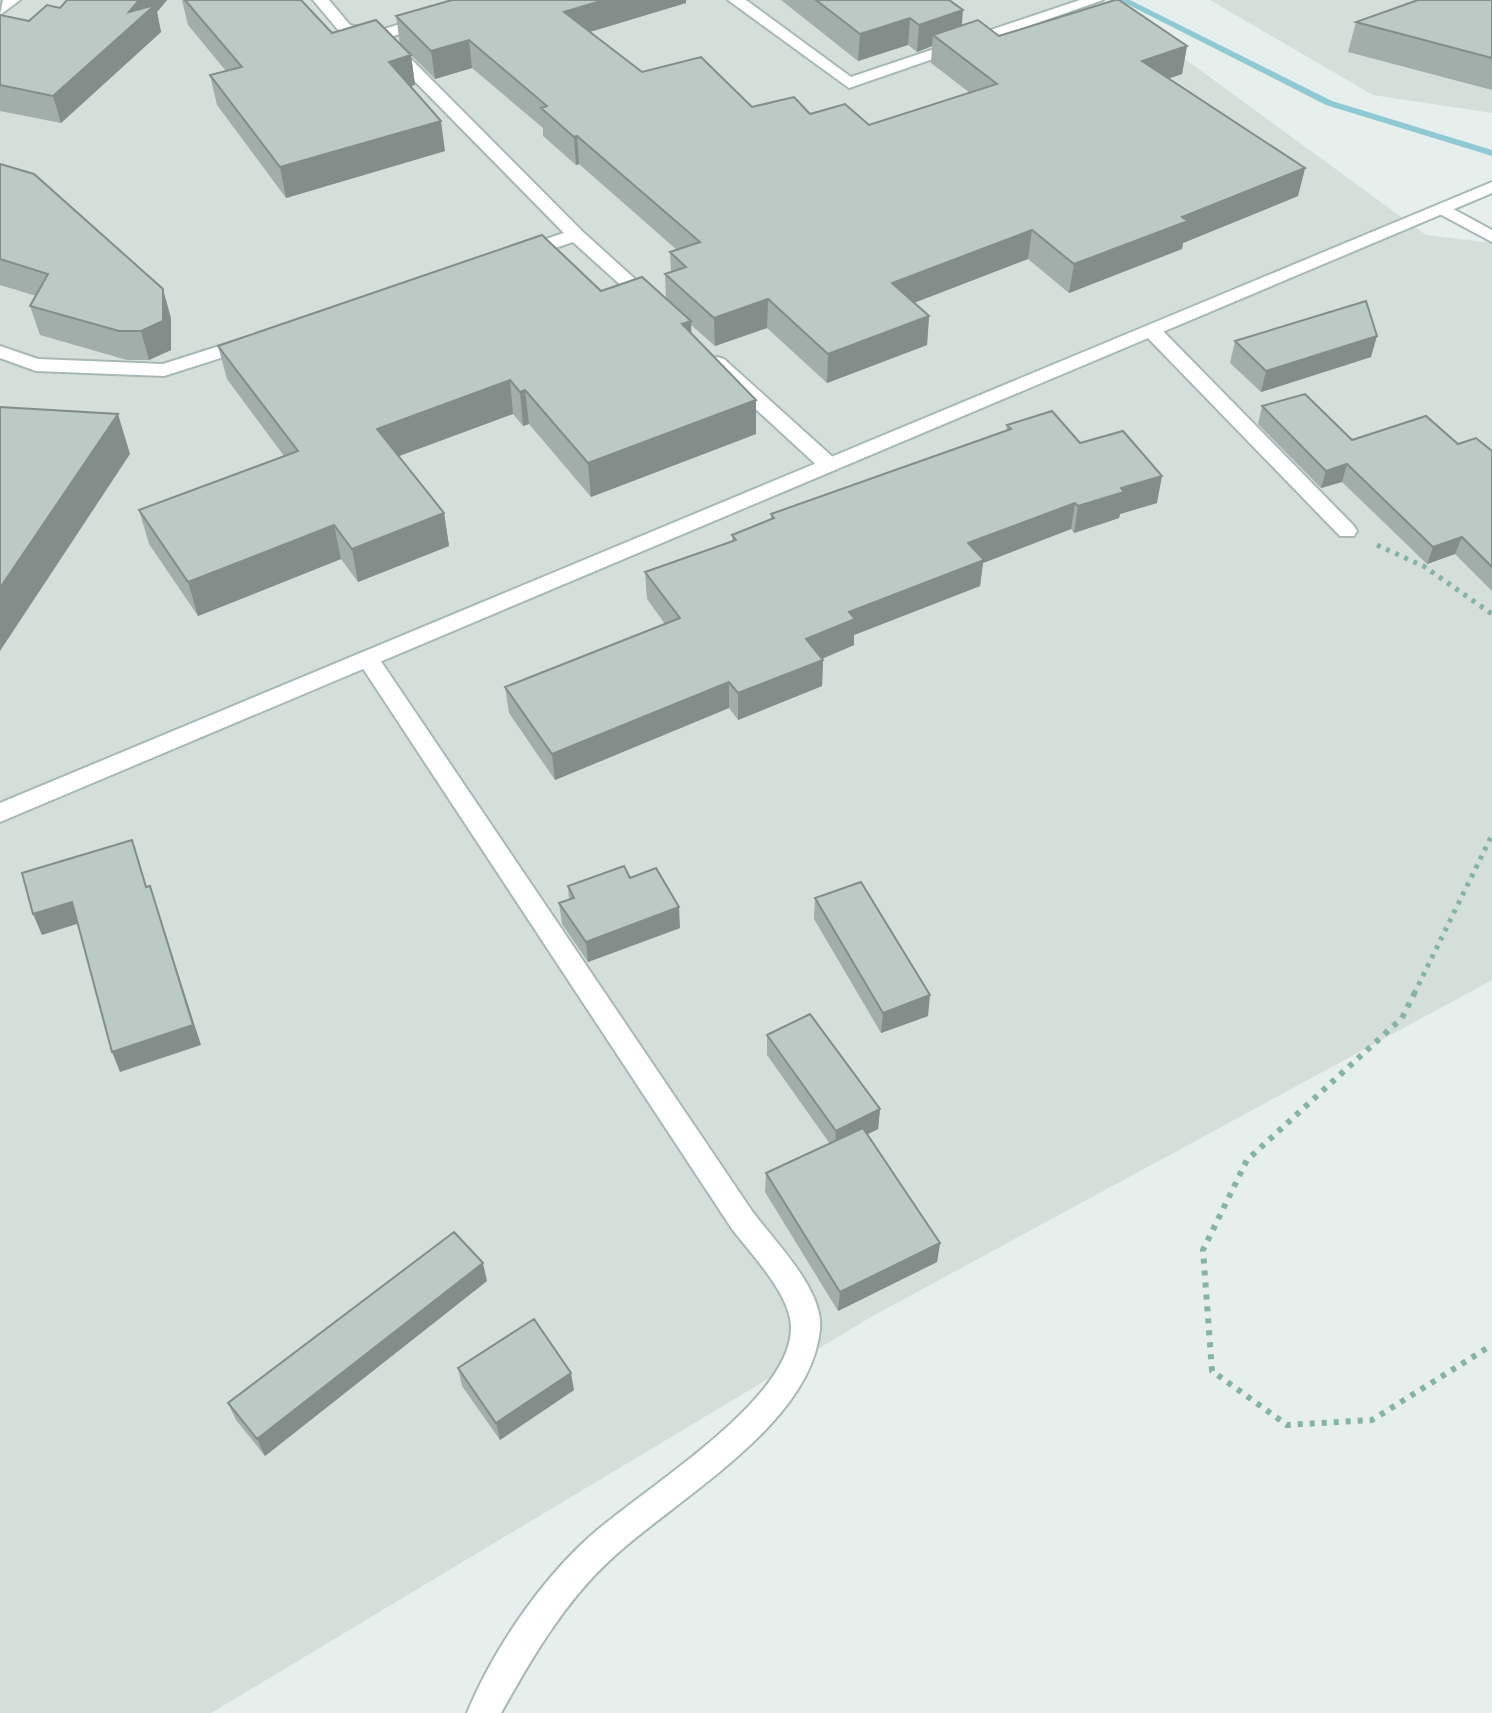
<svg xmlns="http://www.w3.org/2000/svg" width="1492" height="1713" font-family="'Exo 2',sans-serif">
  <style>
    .built { fill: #d4dfda }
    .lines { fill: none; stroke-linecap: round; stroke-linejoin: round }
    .stream { fill: #8ec9d4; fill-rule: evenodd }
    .service-casing { stroke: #a8b8b2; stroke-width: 4 }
    .minor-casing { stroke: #a8b8b2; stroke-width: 4 }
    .tertiary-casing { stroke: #a8b8b2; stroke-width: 4 }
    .path-far1 { stroke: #86b3a5; stroke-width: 5; stroke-dasharray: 4 6; stroke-linecap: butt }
    .path { stroke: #86b3a5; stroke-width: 6; stroke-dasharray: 5 7; stroke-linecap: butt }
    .service { fill: #fff; fill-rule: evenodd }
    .minor { fill: #fff; fill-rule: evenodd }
    .tertiary { fill: #fff; fill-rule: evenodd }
    .wall { fill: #a1aea9 }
    .shaded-wall { fill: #838d89 }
    .building { fill: #bbcac4; stroke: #838d89; stroke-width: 2 }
  </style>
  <rect width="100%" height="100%" fill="#e6efeb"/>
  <!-- built -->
  <path class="built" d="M 0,0 L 1087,0 L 1130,19 L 1426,235 L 1492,243 L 1492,980 L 871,1317 L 211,1713 L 0,1713 Z
    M 1210,0 L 1492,0 L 1492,113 L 1373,95 Z"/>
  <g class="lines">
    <!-- stream -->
    <path class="stream" d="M 1119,0 L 1130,0 L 1332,101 L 1492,150 L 1492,156 L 1326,105 Z"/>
    <defs>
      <path id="service" d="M 1442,203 L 1492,230 L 1492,242 L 1436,212 L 1433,208 Z
        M 1151,324 L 1158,326 L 1354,526 L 1357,531 L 1354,536 L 1340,536 L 1144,334 L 1142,330 Z"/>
      <path id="minor" d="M 3,0 L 20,0 L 0,15 Z
        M 313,0 L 329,0 L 350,25 L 378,31 L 477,0 L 501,0 L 379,41 L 339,31 Z
        M 728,0 L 746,0 L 851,77 L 1080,0 L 1103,0 L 849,88 Z
        M 389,41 L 395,43 L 582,231 L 657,299 L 660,303 L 657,307 L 645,307 L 573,242 L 528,257 L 516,257 L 513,253 L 516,249 L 564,233 L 383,49 L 381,46 Z
        M 251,336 L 260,342 L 258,346 L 164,376 L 36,371 L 0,358 L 0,346 L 38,359 L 163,364 Z
        M 717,357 L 724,359 L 836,460 L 839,465 L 836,470 L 822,470 L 710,367 L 708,363 L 710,359 Z
        M 368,651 L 376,654 L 752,1211 C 774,1241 824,1290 820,1329 C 811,1426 676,1498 609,1561 C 563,1604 532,1658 501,1713 L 467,1713 C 492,1652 538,1584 587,1539 C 639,1491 794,1400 791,1326 C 790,1294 751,1254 732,1229 L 360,664 L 357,659 L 360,654 Z"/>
      <path id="tertiary" d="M 1492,182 L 1492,193 L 0,822 L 0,803 Z"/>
    </defs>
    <!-- service casing -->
    <use href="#service" class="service-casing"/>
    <!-- minor casing -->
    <use href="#minor" class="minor-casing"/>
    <!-- tertiary casing -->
    <use href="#tertiary" class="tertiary-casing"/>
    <!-- path-far1 -->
    <path class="path-far1" d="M 1377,545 L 1425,567 L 1492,614
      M 1414,994 L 1492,835"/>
    <!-- path -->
    <path class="path" d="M 1415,992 L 1402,1018 L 1247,1160 L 1203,1250 L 1212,1371 L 1287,1425 L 1372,1420 L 1492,1345"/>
    <!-- service -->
    <use href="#service" class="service"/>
    <!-- minor -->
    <use href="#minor" class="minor"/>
    <!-- tertiary -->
    <use href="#tertiary" class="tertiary"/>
  </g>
  <!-- wall -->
  <path class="wall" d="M 67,0 L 167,0 L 157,12 L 161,32 L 61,123 L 0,111 L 0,15 L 29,21 L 60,8 Z
    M 182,0 L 301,0 L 332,33 L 411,55 L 415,85 L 410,86 L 445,151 L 286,198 L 217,105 L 210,75 L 226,71 L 188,25 Z
    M 452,0 L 686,0 L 686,3 L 590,32 L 642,72 L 752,107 L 810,114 L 869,125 L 970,93 L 931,63 L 932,46 L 917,52 L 908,45 L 858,61 L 781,0 L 949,0 L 962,25 L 999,36 L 1187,46 L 1182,74 L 1169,78 L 1305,168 L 1298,196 L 1183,243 L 1182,249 L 1069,293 L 1028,259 L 914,303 L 929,316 L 927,345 L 827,383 L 767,328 L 715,346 L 691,325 L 691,334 L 756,400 L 756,434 L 591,497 L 529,424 L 523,426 L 513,414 L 399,456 L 444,513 L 449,546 L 358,582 L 341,559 L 198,616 L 149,544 L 139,510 L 284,456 L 227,379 L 218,346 L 601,291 L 666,299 L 665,274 L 671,272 L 670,252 L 677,250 L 579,164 L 576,165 L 543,136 L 543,128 L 472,68 L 435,79 L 400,44 L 396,16 Z
    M 1492,0 L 1492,90 L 1348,52 L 1356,22 Z
    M 0,164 L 171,318 L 171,350 L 149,360 L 127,360 L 40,335 L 30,306 L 36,296 L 0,285 Z
    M 1235,341 L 1371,357 L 1261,392 L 1230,363 Z
    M 1262,406 L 1352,440 L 1458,444 L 1492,451 L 1492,591 L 1455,554 L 1427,564 L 1342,482 L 1321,488 L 1258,424 Z
    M 1007,425 L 1080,443 L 1157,503 L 1120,514 L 1119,518 L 1074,533 L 1071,529 L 983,563 L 980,586 L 854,635 L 854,645 L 822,659 L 823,660 L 822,686 L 738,720 L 729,708 L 555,780 L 509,713 L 505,687 L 665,624 L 647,599 L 645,572 L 732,542 L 732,535 L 771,519 L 771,514 L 1006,431 Z
    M 630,878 L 680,928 L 588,962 L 562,924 L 559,903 L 569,899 L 568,886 Z
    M 815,898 L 928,1016 L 881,1033 L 814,919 Z
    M 767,1035 L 880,1109 L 878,1129 L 867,1134 L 940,1243 L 937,1262 L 838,1311 L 765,1192 L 766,1173 L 830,1144 L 767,1055 Z
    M 487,1281 L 265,1456 L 236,1420 L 228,1403 Z
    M 458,1368 L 574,1390 L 500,1440 L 462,1386 Z"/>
  <!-- shaded-wall -->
  <path class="shaded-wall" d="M 139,0 L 167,0 L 157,12 L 161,32 L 61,123 L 53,96 Z
    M 604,0 L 686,0 L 686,3 L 566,39 L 564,12 Z
    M 963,10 L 961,37 L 933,35 L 932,46 L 917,52 L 919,25 Z
    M 910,18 L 908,45 L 858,61 L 860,34 Z
    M 469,40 L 472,68 L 435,79 L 431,51 Z
    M 1187,46 L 1182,74 L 1138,89 L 1142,61 Z
    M 411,55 L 415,85 L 393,91 L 389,62 Z
    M 441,121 L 445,151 L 286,198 L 280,167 Z
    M 577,136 L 579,164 L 576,165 L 574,137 Z
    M 1305,168 L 1298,196 L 1183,243 L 1182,249 L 1069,293 L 1074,264 L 1182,217 Z
    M 1032,230 L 1028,259 L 890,312 L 892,283 Z
    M 163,289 L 171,318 L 171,350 L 149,360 L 141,331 Z
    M 768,299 L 767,328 L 715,346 L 714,318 Z
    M 929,316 L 927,345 L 827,383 L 828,354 Z
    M 691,321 L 692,355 L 682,324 Z
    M 1377,336 L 1371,357 L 1261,392 L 1266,371 Z
    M 510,380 L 513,414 L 383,462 L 377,429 Z
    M 525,390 L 529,424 L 523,426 L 520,392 Z
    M 756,400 L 756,434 L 591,497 L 588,463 Z
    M 118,414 L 130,454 L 0,651 L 0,588 Z
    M 1347,464 L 1342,482 L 1321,488 L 1326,471 Z
    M 1162,476 L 1157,503 L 1120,514 L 1119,518 L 1074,533 L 1078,506 L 1121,488 Z
    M 1075,503 L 1071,529 L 983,563 L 980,586 L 854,635 L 854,645 L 805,666 L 806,639 L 849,612 L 968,543 Z
    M 444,513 L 449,546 L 358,582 L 352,549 Z
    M 334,525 L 341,559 L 198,616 L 188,582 Z
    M 1462,537 L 1455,554 L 1427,564 L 1433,547 Z
    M 823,660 L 822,686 L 738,720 L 738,693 Z
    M 729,682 L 729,708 L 555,780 L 552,754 Z
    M 132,840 L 139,861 L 153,908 L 146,887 Z
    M 150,886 L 201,1045 L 120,1072 L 112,1052 Z
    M 72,902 L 80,923 L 42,935 L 33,914 Z
    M 679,907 L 680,928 L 588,962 L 586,942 Z
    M 930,995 L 928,1016 L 881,1033 L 883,1013 Z
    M 880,1109 L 878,1129 L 835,1151 L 836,1131 Z
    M 940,1243 L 937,1262 L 838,1311 L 840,1292 Z
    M 483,1263 L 487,1281 L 265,1456 L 257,1439 Z
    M 571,1373 L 574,1390 L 500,1440 L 496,1423 Z"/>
  <!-- building -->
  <path class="building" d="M 67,0 L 139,0 L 129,12 L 155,5 L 53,96 L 0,85 L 0,15 L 29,21 L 47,5 L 60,8 Z
    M 185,0 L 301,0 L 332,33 L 376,20 L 411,55 L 389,62 L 441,121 L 280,167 L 210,75 L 242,67 Z
    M 452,0 L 604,0 L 564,12 L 642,72 L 701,57 L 752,107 L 794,97 L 810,114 L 845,104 L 869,125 L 997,84 L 933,35 L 978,20 L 999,36 L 1115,0 L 1119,0 L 1187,46 L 1142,61 L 1305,168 L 1182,217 L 1188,221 L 1074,264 L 1032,230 L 892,283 L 929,316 L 828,354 L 768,299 L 714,318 L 665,274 L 686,267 L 670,252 L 700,242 L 577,136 L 574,137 L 541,108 L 547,106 L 469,40 L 431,51 L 396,16 Z
    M 816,0 L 949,0 L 963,10 L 919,25 L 910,18 L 860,34 Z
    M 1418,0 L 1492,0 L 1492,58 L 1356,22 Z
    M 0,164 L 34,174 L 163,289 L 163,321 L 141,331 L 119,331 L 30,306 L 48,274 L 0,259 Z
    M 542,235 L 601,291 L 642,277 L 691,321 L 682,324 L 756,400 L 588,463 L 525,390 L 520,392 L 510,380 L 377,429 L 444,513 L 352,549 L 334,525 L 188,582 L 139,510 L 298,451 L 218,346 Z
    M 1366,301 L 1377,336 L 1266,371 L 1235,341 Z
    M 1305,394 L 1352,440 L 1426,416 L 1458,444 L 1476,438 L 1492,451 L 1492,567 L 1462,537 L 1433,547 L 1347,464 L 1326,471 L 1262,406 Z
    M 0,407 L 118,414 L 0,588 Z
    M 1052,411 L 1080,443 L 1123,431 L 1162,476 L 1121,488 L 1124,492 L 1078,506 L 1075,503 L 968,543 L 984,560 L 849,612 L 855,619 L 806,639 L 823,660 L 738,693 L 729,682 L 552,754 L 505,687 L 680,618 L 645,572 L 736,540 L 732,535 L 774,518 L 771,514 L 1011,429 L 1007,425 Z
    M 132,840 L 146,887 L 150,886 L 193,1025 L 112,1052 L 72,902 L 33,914 L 22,873 Z
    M 624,866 L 630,878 L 656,868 L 679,907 L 586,942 L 559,903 L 574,898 L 568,886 Z
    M 861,882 L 930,995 L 883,1013 L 815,898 Z
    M 810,1014 L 880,1109 L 836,1131 L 767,1035 Z
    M 863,1128 L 940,1243 L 840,1292 L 766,1173 Z
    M 454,1232 L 483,1263 L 257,1439 L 228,1403 Z
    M 534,1319 L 571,1373 L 496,1423 L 458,1368 Z"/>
</svg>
